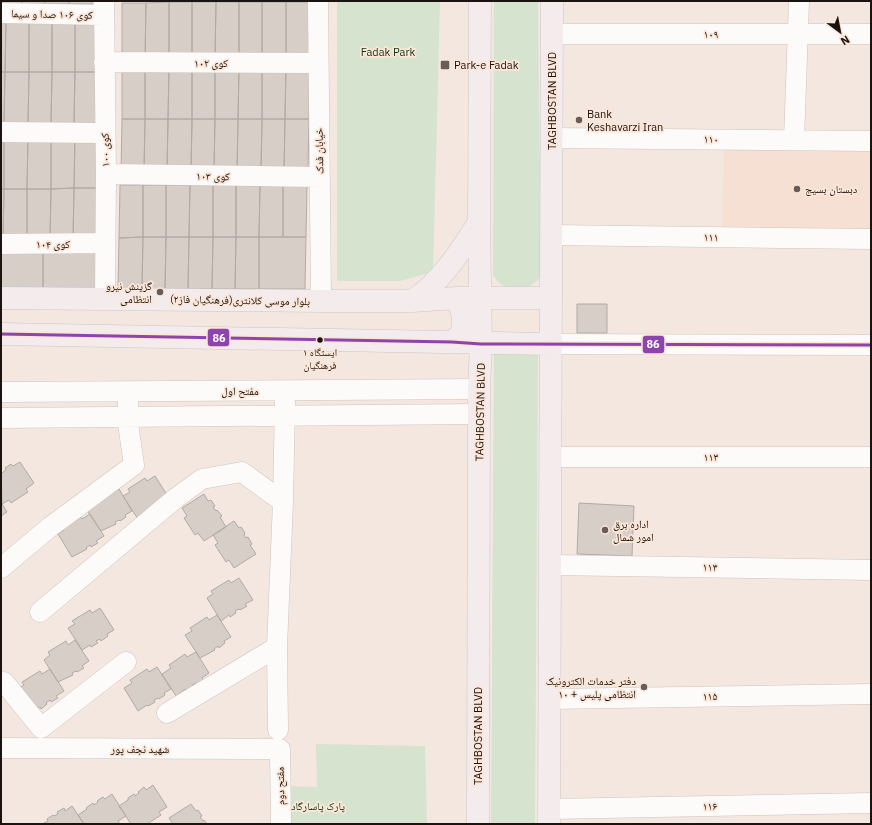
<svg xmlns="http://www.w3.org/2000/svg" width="872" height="825" font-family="'IBM Plex Sans','Noto Naskh Arabic',sans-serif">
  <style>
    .built { fill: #f5e0d3 }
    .green { fill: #d6e3cf }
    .building { fill: #d7cec8; stroke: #b4aaa5 }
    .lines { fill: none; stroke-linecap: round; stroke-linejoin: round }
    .minor-casing { stroke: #cec4bf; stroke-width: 21 }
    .major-casing { stroke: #cdc7c4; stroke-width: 23 }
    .minor { stroke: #fdfbfa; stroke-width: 20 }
    .major { stroke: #f4ebec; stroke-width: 22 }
    .bus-1-casing { stroke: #fbe6d8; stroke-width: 6 }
    .bus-1 { stroke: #8e44ad; stroke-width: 3 }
    .poi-dot { fill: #675d58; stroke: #fbe6d8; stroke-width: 1.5 }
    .bus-dot { fill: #1b130f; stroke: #fbe6d8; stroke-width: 1.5 }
    .labels { text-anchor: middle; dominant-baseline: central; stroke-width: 3.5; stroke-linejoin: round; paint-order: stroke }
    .bus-label { font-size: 10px; fill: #1b130f; stroke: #fbe6d8 }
    .street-label { font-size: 11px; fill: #1b130f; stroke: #fbe6d8 }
    .park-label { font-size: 11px; fill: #0e3415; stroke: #fbe6d8 }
    .poi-label { font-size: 11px; fill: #1b130f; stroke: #fbe6d8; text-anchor: start }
    .line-badge { stroke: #fbe6d8; stroke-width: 1.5 }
    .badge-label { font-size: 11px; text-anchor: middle; font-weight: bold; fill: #fff }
  </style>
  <rect width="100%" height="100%" fill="#f3e7e0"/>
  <!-- built -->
  <path class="built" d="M 724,143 L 871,145 L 871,235 L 722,233 Z"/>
  <!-- green -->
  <path class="green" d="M 337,1 L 440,1 L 433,272 L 400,281 L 337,281 Z
    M 494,1 L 538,1 L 539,109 L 542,274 C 531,293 504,295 493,275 Z
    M 494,351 L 538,351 L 535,824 L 491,824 Z
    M 316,744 L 425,746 L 427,824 L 288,824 L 287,786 L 317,787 Z"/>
  <!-- building -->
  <path class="building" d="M 1,1 L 22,1 L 22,4 L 1,4 Z
    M 22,1 L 45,1 L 45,4 L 22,4 Z
    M 45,1 L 69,1 L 69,4 L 45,4 Z
    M 69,1 L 92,1 L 92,4 L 69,4 Z
    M 169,2 L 192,2 L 192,59 L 169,59 Z
    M 169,2 L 169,59 L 145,59 L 146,3 Z
    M 192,2 L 216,2 L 215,59 L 192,59 Z
    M 216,2 L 239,2 L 239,59 L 215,59 Z
    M 239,2 L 262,2 L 262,59 L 239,59 Z
    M 262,2 L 286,2 L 286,59 L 262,59 Z
    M 286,2 L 309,2 L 309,59 L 286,59 Z
    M 122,3 L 146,3 L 145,59 L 122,59 Z
    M 99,19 L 99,72 L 75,72 L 75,20 Z
    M 1,20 L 6,20 L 5,72 L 1,72 Z
    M 6,20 L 29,20 L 29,72 L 5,72 Z
    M 29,20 L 52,20 L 52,72 L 29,72 Z
    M 52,20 L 75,20 L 75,72 L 52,72 Z
    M 286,66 L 285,119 L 262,119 L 262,67 Z
    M 286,66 L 309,66 L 309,119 L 285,119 Z
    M 122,67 L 145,67 L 145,119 L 122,119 Z
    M 145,67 L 169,67 L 168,119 L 145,119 Z
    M 169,67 L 192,67 L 192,119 L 168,119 Z
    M 192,67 L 215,67 L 215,119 L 192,119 Z
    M 215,67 L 239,67 L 238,119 L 215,119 Z
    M 239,67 L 262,67 L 262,119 L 238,119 Z
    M 1,72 L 5,72 L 4,124 L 1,124 Z
    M 5,72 L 29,72 L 28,124 L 4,124 Z
    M 29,72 L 52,72 L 51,124 L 28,124 Z
    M 52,72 L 75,72 L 74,123 L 51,124 Z
    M 75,72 L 99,72 L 98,123 L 74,123 Z
    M 122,119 L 145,119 L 144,171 L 121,171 Z
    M 145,119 L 168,119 L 167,171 L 144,171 Z
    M 168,119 L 192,119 L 191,171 L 167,171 Z
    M 192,119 L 215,119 L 214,171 L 191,171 Z
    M 215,119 L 238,119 L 237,171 L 214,171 Z
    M 238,119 L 262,119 L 261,170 L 237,171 Z
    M 262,119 L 285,119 L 284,171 L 261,170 Z
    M 285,119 L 309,119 L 308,170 L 284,171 Z
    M 1,136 L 4,136 L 4,189 L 1,189 Z
    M 4,136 L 28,136 L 27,189 L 4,189 Z
    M 28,136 L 51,136 L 51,189 L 27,189 Z
    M 51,136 L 75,136 L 74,188 L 51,189 Z
    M 75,136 L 98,136 L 97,188 L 74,188 Z
    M 120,185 L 143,185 L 143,237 L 119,238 Z
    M 143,185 L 166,185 L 166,237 L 143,237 Z
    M 166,185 L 190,185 L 189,237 L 166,237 Z
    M 190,185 L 213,185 L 213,237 L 189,237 Z
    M 213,185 L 236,185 L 236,237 L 213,237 Z
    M 236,185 L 260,185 L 259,237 L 236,237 Z
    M 260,185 L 283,185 L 283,237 L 259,237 Z
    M 283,185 L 307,185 L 306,237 L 283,237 Z
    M 74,188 L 97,188 L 96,240 L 73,240 Z
    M 74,188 L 73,240 L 50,240 L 51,189 Z
    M 1,189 L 4,189 L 3,240 L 1,240 Z
    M 4,189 L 27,189 L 27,240 L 3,240 Z
    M 27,189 L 51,189 L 50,240 L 27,240 Z
    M 143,237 L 166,237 L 165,289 L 142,289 Z
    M 143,237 L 142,289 L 118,289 L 119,238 Z
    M 166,237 L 189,237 L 188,289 L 165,289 Z
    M 189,237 L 213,237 L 212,289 L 188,289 Z
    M 213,237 L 236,237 L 235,289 L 212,289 Z
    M 236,237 L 259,237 L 259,289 L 235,289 Z
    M 259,237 L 306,237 L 305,289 L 259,289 Z
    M 1,248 L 43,248 L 43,292 L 1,292 Z
    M 43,248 L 97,248 L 96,292 L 43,292 Z
    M 577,304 L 607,304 L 607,333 L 577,333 Z
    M 20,462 L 34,483 L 26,489 L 28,492 L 11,503 L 9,500 L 2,504 L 1,471 L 2,473 L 6,470 L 5,468 L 11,464 L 13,466 Z
    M 155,476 L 169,498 L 138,519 L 123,496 L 130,492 L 128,489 L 145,478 L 147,481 Z
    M 119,489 L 132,511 L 125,515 L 126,517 L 120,521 L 119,520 L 115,522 L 116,524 L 101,531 L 86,509 Z
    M 204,494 L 208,501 L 211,500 L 215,506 L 213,507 L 216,511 L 217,510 L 222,516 L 220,517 L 226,527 L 204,541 L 198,533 L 195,535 L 184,518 L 187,516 L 182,508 Z
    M 1,502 L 7,512 L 1,516 Z
    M 579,503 L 634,506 L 632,556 L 577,554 Z
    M 90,514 L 104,536 L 96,541 L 98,543 L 91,547 L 90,545 L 86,548 L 87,549 L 72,557 L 58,534 L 64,530 L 62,527 L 80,516 L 82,519 Z
    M 234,521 L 239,528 L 241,527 L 245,533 L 244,535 L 246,538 L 248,537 L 252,544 L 250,545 L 256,554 L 234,568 L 229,560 L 226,562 L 215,545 L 218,543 L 213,535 Z
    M 239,578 L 253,600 L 245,604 L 247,606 L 240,610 L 239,609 L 235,611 L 236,613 L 230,617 L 229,615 L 221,621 L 207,598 L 213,594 L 211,591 L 229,580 L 231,583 Z
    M 100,608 L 114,630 L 107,634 L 108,636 L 101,641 L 100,639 L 96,641 L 98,643 L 91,647 L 90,645 L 82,650 L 68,628 L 75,624 L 72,621 L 90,610 L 92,613 Z
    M 217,615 L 231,637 L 224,641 L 225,643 L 219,648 L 218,646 L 214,649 L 215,650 L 200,658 L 185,635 L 192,631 L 190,628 L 207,617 L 209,620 Z
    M 75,640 L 89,661 L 82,666 L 84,668 L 77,672 L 76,671 L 72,673 L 73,675 L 58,682 L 44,660 L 50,655 L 48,652 L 66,641 L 68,645 Z
    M 196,652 L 209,673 L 202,678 L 204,680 L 197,685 L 196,683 L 192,685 L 193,687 L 187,691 L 185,689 L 176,696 L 162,674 L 171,668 L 169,665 L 185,654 L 187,657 Z
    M 157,667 L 171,689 L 164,693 L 165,695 L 159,699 L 158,698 L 154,700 L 155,702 L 148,706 L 147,705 L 138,711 L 124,688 L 132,683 L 130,680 L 147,669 L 149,672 Z
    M 50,669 L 64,691 L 56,696 L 58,698 L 51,702 L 50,700 L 46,703 L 47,704 L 41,709 L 40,707 L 32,712 L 18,689 L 24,685 L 22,682 L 40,671 L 42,674 Z
    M 153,785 L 167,807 L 159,812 L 161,815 L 147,824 L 143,824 L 142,823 L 140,824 L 131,824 L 119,806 L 128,800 L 128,798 L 134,794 L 135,796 L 139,793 L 138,792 L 144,787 L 146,790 Z
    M 112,794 L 126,816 L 118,821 L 120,824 L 84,824 L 78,815 L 87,809 L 86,808 L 93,803 L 94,805 L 98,802 L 97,801 L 103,797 L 105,799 Z
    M 191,804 L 196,811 L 198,810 L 202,816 L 200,817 L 203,821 L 204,820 L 207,824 L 173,824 L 169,818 Z
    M 72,806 L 84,824 L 42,824 L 48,821 L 47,819 L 53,815 L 54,816 L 58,814 L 57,812 L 64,808 L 65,811 Z"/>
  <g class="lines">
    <defs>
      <path id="minor" d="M 104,1 L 106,174 L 105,299
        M 318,1 L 321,301
        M 1,13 L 104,15
        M 552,34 L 871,34
        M 104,62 L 318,63
        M 1,132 L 105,133
        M 552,138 L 871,141
        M 794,140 L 799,1
        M 106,174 L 320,177
        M 551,235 L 871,239
        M 1,244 L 105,243
        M 551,344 L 871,345
        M 1,392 L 479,389
        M 1,418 L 479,414
        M 550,457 L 871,457
        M 550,565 L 871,570
        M 1,568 L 50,527 L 134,465 L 127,417 L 128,403
        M 40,612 L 176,498 L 202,479 L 242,472 L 283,502
        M 277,647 L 278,730
        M 1,685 L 4,682 L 41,728 L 126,662
        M 549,699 L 871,694
        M 167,713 L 277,647 L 283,502 L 285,402
        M 1,748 L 280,749 L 281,824
        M 549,809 L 871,803"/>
      <path id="major" d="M 1,298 L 321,301 L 412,301 L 457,298 L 551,298
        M 412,301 C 442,281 460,252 479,222
        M 1,334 L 551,344
        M 452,342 C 455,339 460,336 461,333 C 466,322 461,308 457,298
        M 478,824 L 479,389 L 481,344 L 479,222 L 480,1
        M 549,824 L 552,1"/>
    </defs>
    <!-- minor casing -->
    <use href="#minor" class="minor-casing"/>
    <!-- major casing -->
    <use href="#major" class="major-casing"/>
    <!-- minor -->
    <use href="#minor" class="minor"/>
    <!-- major -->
    <use href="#major" class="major"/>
    <defs>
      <path id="bus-1" d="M 1,334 L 452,342 L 481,344 L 871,345"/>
    </defs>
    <!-- bus-1 casing -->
    <use href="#bus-1" class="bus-1-casing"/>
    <!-- bus-1 -->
    <use href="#bus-1" class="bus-1"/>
  </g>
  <!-- markers -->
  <g class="poi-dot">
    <rect x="440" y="60" width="10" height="10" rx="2"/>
    <circle cx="579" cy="120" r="4"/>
    <circle cx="797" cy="189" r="4"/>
    <circle cx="160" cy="292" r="4"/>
    <circle cx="605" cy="530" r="4"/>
    <circle cx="644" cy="687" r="4"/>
  </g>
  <circle class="bus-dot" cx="320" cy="340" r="3.5"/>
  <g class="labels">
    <!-- bus labels -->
    <g class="bus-label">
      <text x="320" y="352">ایستگاه ۱<tspan x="320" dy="13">فرهنگیان</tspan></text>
    </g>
    <!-- street labels -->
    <g class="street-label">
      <text transform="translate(52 14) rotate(1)">کوی ۱۰۶ صدا و سیما</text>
      <text x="711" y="34">۱۰۹</text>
      <text x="211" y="63">کوی ۱۰۲</text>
      <text transform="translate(552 101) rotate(-90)">TAGHBOSTAN BLVD</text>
      <text transform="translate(711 139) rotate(1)">۱۱۰</text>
      <text transform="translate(105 150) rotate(-91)">کوی ۱۰۰</text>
      <text transform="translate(319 151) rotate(-91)">خیابان فدک</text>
      <text transform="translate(213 176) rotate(1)">کوی ۱۰۳</text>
      <text transform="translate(711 237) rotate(1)">۱۱۱</text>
      <text x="53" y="244">کوی ۱۰۴</text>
      <text transform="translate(240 300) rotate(1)">بلوار موسی کلانتری(فرهنگیان فاز۲)</text>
      <text x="240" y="391">مفتح اول</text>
      <text transform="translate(480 412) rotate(-89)">TAGHBOSTAN BLVD</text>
      <text x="711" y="457">۱۱۳</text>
      <text transform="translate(710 567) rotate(1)">۱۱۴</text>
      <text transform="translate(710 696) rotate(-1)">۱۱۵</text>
      <text transform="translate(478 736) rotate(-90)">TAGHBOSTAN BLVD</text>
      <text x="140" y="749">شهید نجف پور</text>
      <text transform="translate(280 786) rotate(-91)">مفتح دوم</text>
      <text transform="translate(710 806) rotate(-1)">۱۱۶</text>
    </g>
    <!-- park labels -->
    <g class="park-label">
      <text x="388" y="52">Fadak Park</text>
      <text x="318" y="806">پارک پاسارگاد</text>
    </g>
    <!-- poi labels -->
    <g class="poi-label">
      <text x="454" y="65">Park-e Fadak</text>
      <text x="587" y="114">Bank<tspan x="587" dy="13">Keshavarzi Iran</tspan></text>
      <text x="805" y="189">دبستان بسیج</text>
      <text x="152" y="286" text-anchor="end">گزینش نیرو<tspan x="152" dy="13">انتظامی</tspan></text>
      <text x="613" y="524">اداره برق<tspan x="613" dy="13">امور شمال</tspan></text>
      <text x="636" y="681" text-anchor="end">دفتر خدمات الکترونیک<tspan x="636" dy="13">انتظامی پلیس + ۱۰</tspan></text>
    </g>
  </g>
  <g class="line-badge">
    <rect x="207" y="328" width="23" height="19" rx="4" fill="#8e44ad"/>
    <rect x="642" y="335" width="23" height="19" rx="4" fill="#8e44ad"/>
  </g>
  <g class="badge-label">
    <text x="219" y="342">86</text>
    <text x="653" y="348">86</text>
  </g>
  <!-- border -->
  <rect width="872" height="825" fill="none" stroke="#1b130f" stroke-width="4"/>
  <!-- north arrow -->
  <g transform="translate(840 32) rotate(148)" stroke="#fbe6d8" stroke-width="3" paint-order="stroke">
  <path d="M0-3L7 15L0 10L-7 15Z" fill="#1b130f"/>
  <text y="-6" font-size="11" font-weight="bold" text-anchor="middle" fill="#1b130f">N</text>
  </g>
</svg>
